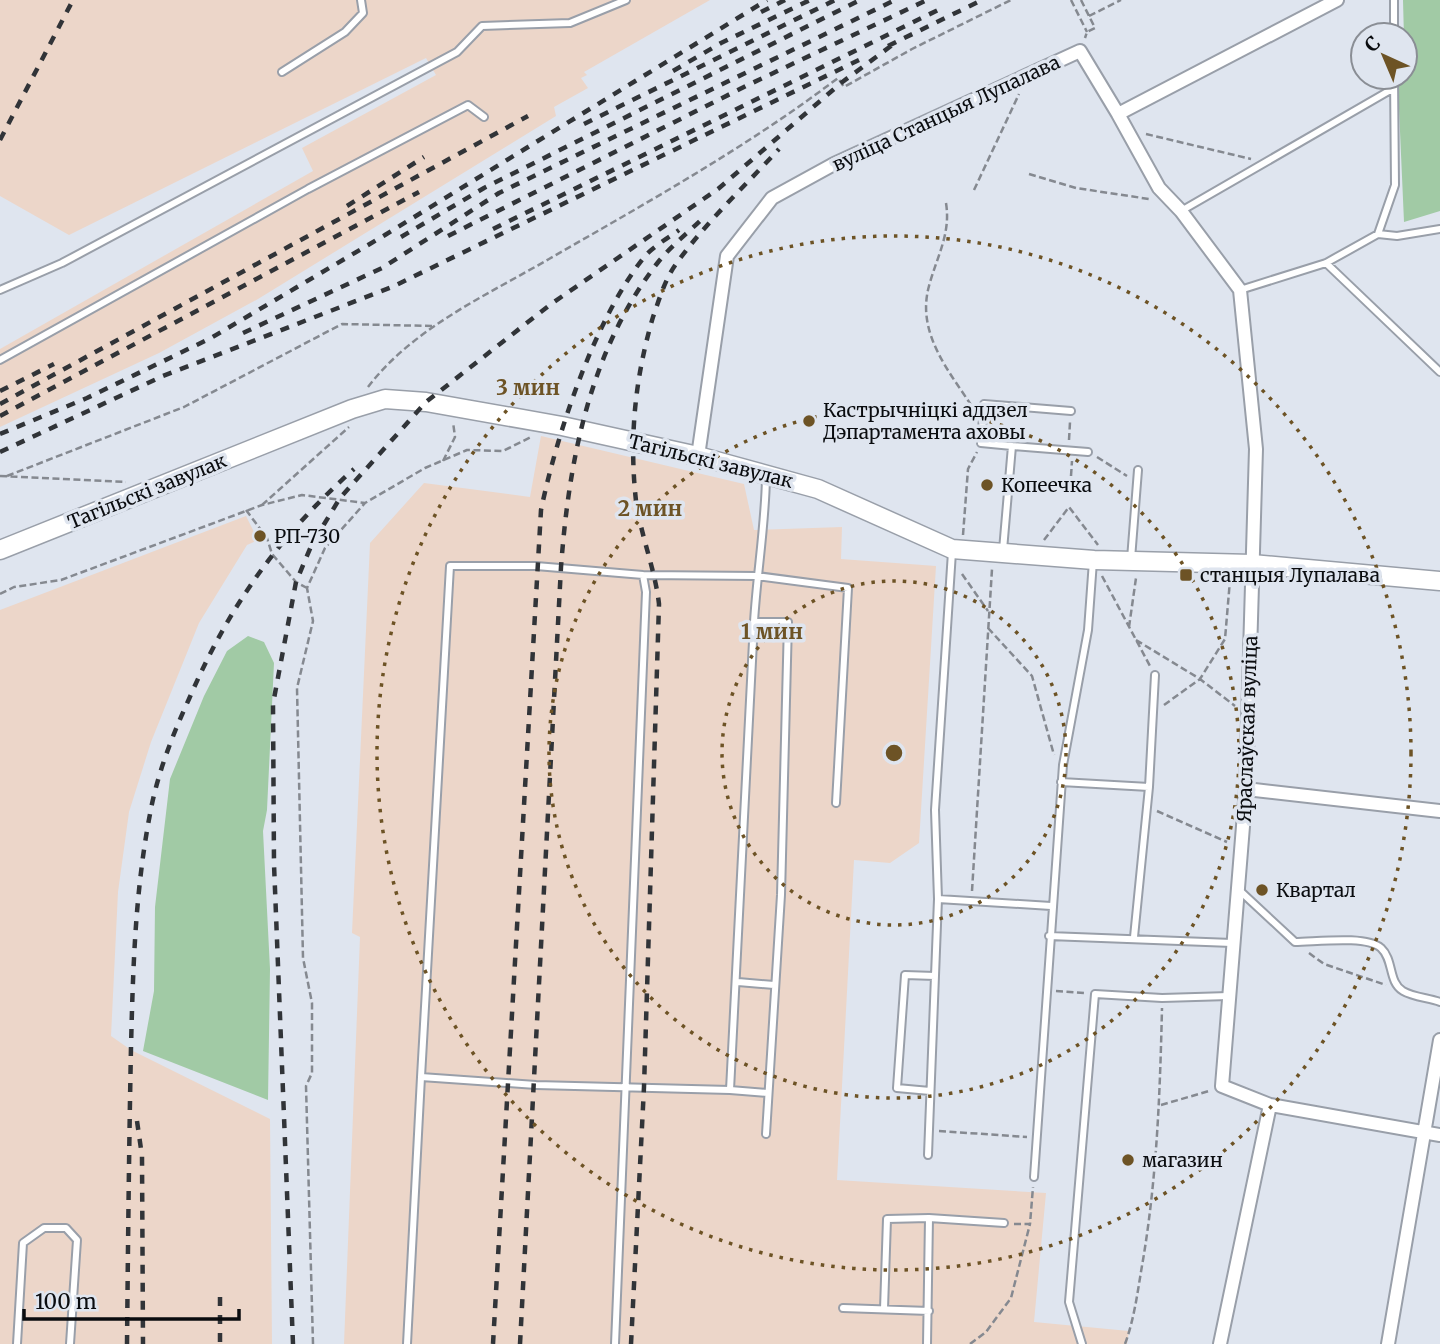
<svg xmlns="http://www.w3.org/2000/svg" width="1440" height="1344" font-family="Merriweather,serif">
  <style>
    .industrial { fill: #ecd6c9 }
    .green { fill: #a1caa5 }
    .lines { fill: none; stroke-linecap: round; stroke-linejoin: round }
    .service-casing { stroke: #999fa9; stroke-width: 10 }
    .minor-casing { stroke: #999fa9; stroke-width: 16 }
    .secondary-casing { stroke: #999fa9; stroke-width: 21 }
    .path { stroke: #858990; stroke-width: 2.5; stroke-dasharray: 7 3.5; stroke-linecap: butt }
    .service { stroke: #fff; stroke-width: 6 }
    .minor { stroke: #fff; stroke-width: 12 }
    .secondary { stroke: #fff; stroke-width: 18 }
    .rail { stroke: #313438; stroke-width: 4.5; stroke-dasharray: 9 9; stroke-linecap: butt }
    .ring { fill: none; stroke: #6d5325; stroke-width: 3.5; stroke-dasharray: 3.5 7 }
    .poi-dot { fill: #6d5325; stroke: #dfe5ef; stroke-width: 2.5 }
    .labels { text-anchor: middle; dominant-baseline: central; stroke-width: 7; stroke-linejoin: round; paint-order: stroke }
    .street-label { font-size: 19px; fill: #0a0c0f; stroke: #dfe5ef }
    .poi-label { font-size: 19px; fill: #0a0c0f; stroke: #dfe5ef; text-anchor: start }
    .centre { fill: #6d5325; stroke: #dfe5ef; stroke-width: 3.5 }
    .ring-label { font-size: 21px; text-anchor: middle; font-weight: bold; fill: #6d5325; stroke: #dfe5ef; stroke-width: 7; stroke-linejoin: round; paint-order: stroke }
  </style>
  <rect width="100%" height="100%" fill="#dfe5ef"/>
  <!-- industrial -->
  <path class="industrial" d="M 0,0 L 710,0 L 584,72 L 587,75 L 581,78 L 588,88 L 554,107 L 556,116 L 258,299 L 159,353 L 0,427 L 0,349 L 313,171 L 302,148 L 436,75 L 426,58 L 69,235 L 0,196 Z
    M 541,436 L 744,484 L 754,530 L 842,527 L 841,559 L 936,566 L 919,843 L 890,863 L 854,860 L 837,1180 L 1046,1193 L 1034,1322 L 1129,1331 L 1127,1344 L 344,1344 L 360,937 L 352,933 L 370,543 L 424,483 L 530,497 Z
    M 246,516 L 258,540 L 247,545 L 199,623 L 151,742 L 129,812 L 118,892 L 111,1036 L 131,1050 L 270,1119 L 272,1344 L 0,1344 L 0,610 Z"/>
  <!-- green -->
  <path class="green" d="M 1403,0 L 1440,0 L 1440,211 L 1404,222 L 1398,86 L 1399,77 L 1405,77 Z
    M 248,636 L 264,642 L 274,663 L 267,810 L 263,831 L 270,969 L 268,1100 L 143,1051 L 154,991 L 155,907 L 170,779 L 204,696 L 227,651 Z"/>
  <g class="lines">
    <defs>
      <path id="service" d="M 1394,0 L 1394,35
        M 282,72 L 345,32 L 363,13 L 361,0
        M 1181,211 L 1394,88
        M 1378,234 L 1395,185 L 1394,77
        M 1326,263 L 1440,372
        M 0,290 L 62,263 L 457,52 L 482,26 L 570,23 L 626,0
        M 1240,290 L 1326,263 L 1378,234 L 1397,236 L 1440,229
        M 0,360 L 308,189 L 468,105 L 484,117
        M 1012,446 L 981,443 L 984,404 L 1071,411
        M 1003,550 L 1012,446 L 1088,452
        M 1131,559 L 1138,470
        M 754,622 C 757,573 765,527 766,478
        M 1061,782 L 1149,787
        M 1238,889 L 1295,942 C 1315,942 1366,935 1381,948 C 1394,960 1388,982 1403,991 C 1413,997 1429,998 1440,1002
        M 938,899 L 1051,906
        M 1049,936 L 1232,943
        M 1134,937 L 1149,787 L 1155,675
        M 738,982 L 774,985
        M 730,1090 L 536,1085 L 421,1077 L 450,566 L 536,566 L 643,575 L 757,576 L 848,588 L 836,803
        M 930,1091 L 897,1088 L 905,975 L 935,976
        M 766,1134 L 781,895 L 788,622 L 754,622 L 730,1090 L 767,1093
        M 928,1155 L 938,899 L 935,810 L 952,552
        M 1034,1177 L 1063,765 L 1088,630 L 1093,561
        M 843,1308 L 929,1311
        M 884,1309 L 887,1219 L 929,1218
        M 17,1344 L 23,1243 L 44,1228 L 66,1228 L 77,1240 L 70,1344
        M 407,1344 L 421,1077
        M 615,1344 L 646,592 L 643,575
        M 927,1344 L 929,1218 L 1004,1223
        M 1082,1344 L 1069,1302 L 1095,994 L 1162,998 L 1229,996"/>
      <path id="minor" d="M 1118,114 L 1159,188 L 1181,211 L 1240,290 L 1256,449 L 1246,789 L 1222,1086 L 1270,1105 L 1220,1344
        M 698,456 L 727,256 L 772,198 L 834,164 L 1080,51 L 1118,114 L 1337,0
        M 1246,789 L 1440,811
        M 1270,1105 L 1440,1135
        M 1388,1344 L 1440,1040"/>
      <path id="secondary" d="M 0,550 L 352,409 L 385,399 L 426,402 L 562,426 L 698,456 L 818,489 L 952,549 L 1094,560 L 1252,564 L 1440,581"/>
    </defs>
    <!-- service casing -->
    <use href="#service" class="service-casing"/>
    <!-- minor casing -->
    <use href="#minor" class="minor-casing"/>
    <!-- secondary casing -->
    <use href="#secondary" class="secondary-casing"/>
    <!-- path -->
    <path class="path" d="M 1071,0 L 1087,32
      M 1081,0 L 1095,28 L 1087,32 L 1085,38
      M 1089,16 L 1121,0
      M 1146,134 L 1251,159
      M 1029,174 L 1076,188 L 1149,199
      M 974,190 L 1019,94
      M 946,203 C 951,234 937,256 929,286 C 916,333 949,371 973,408
      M 368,387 C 413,328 487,295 549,259 C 648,202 747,147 838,78 L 844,87 L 912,49 L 1011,0
      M 1069,440 L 1070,422
      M 1097,457 L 1127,476
      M 443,461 L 455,437 L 453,422
      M 0,476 L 126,482
      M 7,476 L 184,407 L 342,324 L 432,326
      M 1071,476 L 1072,461
      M 262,505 L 349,427
      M 246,510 L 267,538 L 272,554 L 296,582 L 307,588
      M 963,535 L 968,469 L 977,452
      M 1044,540 L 1069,507 L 1098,545
      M 962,574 L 988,611
      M 1102,576 L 1150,666
      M 0,594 L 14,587 L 61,580 L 262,505 L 302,495 L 365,503 L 425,468 L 467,450 L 503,451 L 531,437
      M 1129,627 L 1136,578
      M 988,628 L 1032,676 L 1054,755
      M 1136,640 L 1200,679 L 1235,706
      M 1164,705 L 1200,679 L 1225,639 L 1230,580
      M 1157,811 L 1227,842
      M 972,891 L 992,569
      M 1309,953 L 1324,964 L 1386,985
      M 1056,991 L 1084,993
      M 1161,1105 L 1209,1091
      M 939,1131 L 1027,1137
      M 1014,1224 L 1030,1224 L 1033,1187
      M 313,1344 L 306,1086 L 312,1073 L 312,1003 L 303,958 L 297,688 L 313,621 L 307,588 L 325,548 L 365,503
      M 970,1344 L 986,1332 L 1011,1298 L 1030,1224
      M 1125,1344 C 1135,1317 1138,1288 1143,1260 C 1157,1176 1160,1093 1162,1008"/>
    <!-- service -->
    <use href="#service" class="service"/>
    <!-- minor -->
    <use href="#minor" class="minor"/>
    <!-- secondary -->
    <use href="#secondary" class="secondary"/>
    <!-- rail -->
    <path class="rail" d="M 761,12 L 785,0
      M 888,46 L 982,0
      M 673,71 L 721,43 L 810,0
      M 584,124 L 835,0
      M 0,140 L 73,0
      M 347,206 L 424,157
      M 493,229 L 942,8
      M 448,236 L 746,86 L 927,0
      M 401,237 L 484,188 L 860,0
      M 243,333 L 382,268 L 499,193 L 895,0
      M 0,391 L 54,364
      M 0,404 L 528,116
      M 0,416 L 419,192
      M 0,434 L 87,398 L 211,338 L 385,235 L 767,0
      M 0,452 L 163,376 L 392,287 L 859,60
      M 137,1121 L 142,1156 L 143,1344
      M 220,1297 L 220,1344
      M 127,1344 C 128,1245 129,1146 131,1047 C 133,969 135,892 150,814 C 157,775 172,736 189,699 C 229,606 278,537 354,469
      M 293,1344 L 274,864 L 273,704 L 296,582 L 312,544 L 340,498 L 426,402 L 551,304 L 718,189 L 841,83 L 895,43
      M 493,1344 L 541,510 C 557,433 595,318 645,256 C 654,246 668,238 679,230
      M 520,1344 L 561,567 C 569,459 590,349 659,261 C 672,245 690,231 705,216
      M 631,1344 L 644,1087 L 659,604 C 655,569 641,536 636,501 C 629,438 635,378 653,317 C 659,300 665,279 676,264 C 706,222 745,186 779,149"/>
  </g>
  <!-- distance rings -->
  <g class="ring">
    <circle cx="894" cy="753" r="172"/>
    <circle cx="894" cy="753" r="345"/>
    <circle cx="894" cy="753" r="517"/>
  </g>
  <!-- markers -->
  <g class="poi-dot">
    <circle cx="809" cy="421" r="7"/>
    <circle cx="987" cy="485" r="7"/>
    <circle cx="260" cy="536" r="7"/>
    <rect x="1179" y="568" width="14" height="14" rx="3.5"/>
    <circle cx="1262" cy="890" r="7"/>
    <circle cx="1128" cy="1160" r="7"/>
  </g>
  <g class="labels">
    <!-- street labels -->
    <g class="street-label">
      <text transform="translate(946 113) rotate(-25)">вуліца Станцыя Лупалава</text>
      <text transform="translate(711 461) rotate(14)">Тагільскі завулак</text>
      <text transform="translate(147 491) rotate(-22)">Тагільскі завулак</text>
      <text transform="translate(1247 729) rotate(-88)">Яраслаўская вуліца</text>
    </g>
    <!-- poi labels -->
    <g class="poi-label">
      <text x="823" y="410">Кастрычніцкі аддзел<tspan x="823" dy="22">Дэпартамента аховы</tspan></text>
      <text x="1001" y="485">Копеечка</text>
      <text x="274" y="536">РП-730</text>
      <text x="1200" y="575">станцыя Лупалава</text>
      <text x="1276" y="890">Квартал</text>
      <text x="1142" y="1160">магазин</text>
    </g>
  </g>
  <circle cx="894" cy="753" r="10" class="centre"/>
  <g class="ring-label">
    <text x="528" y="395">3 мин</text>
    <text x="650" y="516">2 мин</text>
    <text x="772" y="639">1 мин</text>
  </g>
  <!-- north arrow -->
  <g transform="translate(1384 56) rotate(316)"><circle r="33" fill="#dfe5ef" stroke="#8a8e95" stroke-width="2"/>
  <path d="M0-5L12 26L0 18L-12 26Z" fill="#6d5325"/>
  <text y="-10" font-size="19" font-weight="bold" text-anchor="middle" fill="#0a0c0f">С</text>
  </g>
  <!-- scale -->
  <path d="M24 1309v10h215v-10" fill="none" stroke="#0a0c0f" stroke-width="3.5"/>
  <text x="35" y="1309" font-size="21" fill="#0a0c0f" stroke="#dfe5ef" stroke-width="5" paint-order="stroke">100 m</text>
</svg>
